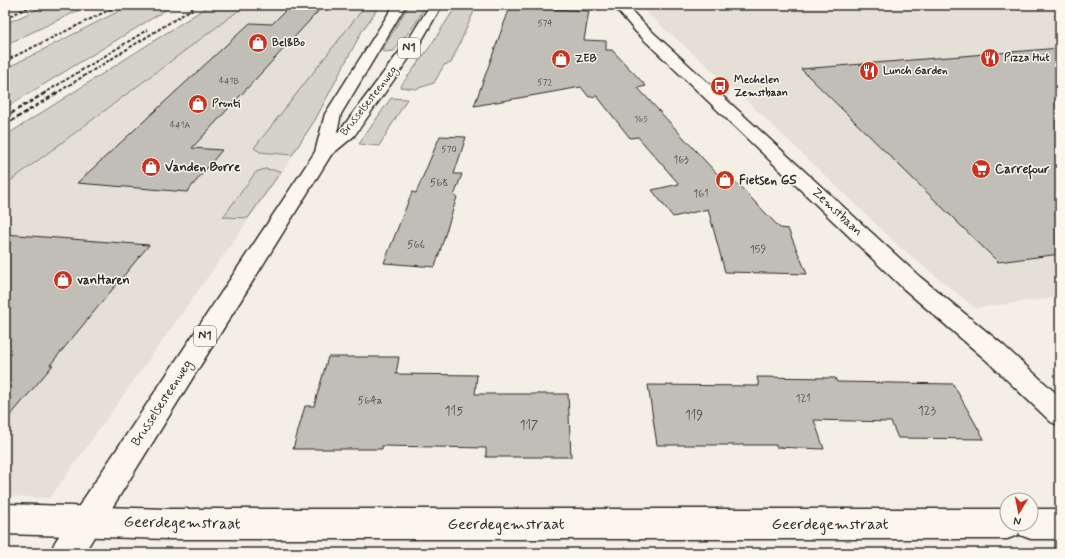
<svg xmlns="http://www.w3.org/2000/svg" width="1065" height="558" font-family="Mynerve,sans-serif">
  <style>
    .built { fill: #e4e0d6 }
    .green { fill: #d5d2c9; stroke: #807e7a }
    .building { fill: #c0beb6; stroke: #2b2b2b }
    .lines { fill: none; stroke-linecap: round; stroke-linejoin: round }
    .street-casing { stroke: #2b2b2b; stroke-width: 3 }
    .secondary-casing { stroke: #2b2b2b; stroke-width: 3 }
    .primary-casing { stroke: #2b2b2b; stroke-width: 3 }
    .street { fill: #fbf7ec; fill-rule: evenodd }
    .secondary { fill: #fbf7ec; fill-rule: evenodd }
    .primary { fill: #fbf7ec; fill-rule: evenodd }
    .rail-far1 { stroke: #2b2b2b; stroke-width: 2; stroke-dasharray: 3.5 2; stroke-linecap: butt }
    .rail { stroke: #2b2b2b; stroke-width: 2.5; stroke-dasharray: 4.5 2.5; stroke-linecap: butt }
    .labels { text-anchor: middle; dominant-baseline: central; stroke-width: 3; stroke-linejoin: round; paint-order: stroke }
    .far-number-label { font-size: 9px; fill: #50504e }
    .far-poi-label { font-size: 11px; font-weight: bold; fill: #2b2b2b; stroke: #fbf7ec; text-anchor: start }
    .far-street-label { font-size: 11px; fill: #2b2b2b; stroke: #fbf7ec }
    .number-label { font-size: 11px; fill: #50504e }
    .shield { fill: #fbf7ec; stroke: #696865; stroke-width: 1 }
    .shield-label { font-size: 12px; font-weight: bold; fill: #2b2b2b }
    .poi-label { font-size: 13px; font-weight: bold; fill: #2b2b2b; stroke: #fbf7ec; text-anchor: start }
    .street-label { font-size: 13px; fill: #2b2b2b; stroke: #fbf7ec }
    .near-number-label { font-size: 13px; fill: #50504e }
    .near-street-label { font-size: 16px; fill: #2b2b2b; stroke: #fbf7ec }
  </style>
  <rect width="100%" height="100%" fill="#f3efe4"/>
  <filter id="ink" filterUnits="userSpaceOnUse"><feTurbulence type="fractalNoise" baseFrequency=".025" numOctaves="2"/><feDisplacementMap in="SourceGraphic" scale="8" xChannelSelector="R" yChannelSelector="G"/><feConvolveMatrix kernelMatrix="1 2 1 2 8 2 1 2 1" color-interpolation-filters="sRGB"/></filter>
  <g filter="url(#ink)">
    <!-- built -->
    <path class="built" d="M 246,5 L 381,5 L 362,31 L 315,120 L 282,173 L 50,498 L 5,496 L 5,185 Z
      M 642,5 L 1060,5 L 1060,297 L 975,308 L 900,247 L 748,102 L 647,13 Z"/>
    <!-- green -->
    <path class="green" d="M 47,5 L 90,5 L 5,45 L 5,24 Z
      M 131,5 L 174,5 L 5,108 L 5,69 Z
      M 210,5 L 246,5 L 5,185 L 5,136 Z
      M 366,5 L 380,5 L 362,31 L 315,120 L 292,155 L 260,152 L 254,148 Z
      M 409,5 L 426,5 L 415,24 L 394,51 L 383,52 L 382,50 Z
      M 455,8 L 475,9 L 451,63 L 444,65 L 434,83 L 416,89 L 400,87 L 429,48 Z
      M 391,98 L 407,99 L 379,146 L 359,144 Z
      M 265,169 L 281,171 L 248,218 L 223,217 L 256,172 Z"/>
    <!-- building -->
    <path class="building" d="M 291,5 L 324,5 L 192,148 L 222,150 L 187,192 L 77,183 L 250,23 L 272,24 Z
      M 510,7 L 589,11 L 584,40 L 606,41 L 606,50 L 612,50 L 646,86 L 638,88 L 718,175 L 727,173 L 780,228 L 788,229 L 807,274 L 725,272 L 708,209 L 673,217 L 652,190 L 679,184 L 638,137 L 630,138 L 597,96 L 589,97 L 581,87 L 474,106 Z
      M 1060,48 L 1060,254 L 998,262 L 801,69 Z
      M 440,136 L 466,137 L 454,174 L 462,174 L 454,196 L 457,197 L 435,267 L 384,263 L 412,192 L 416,193 Z
      M 5,234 L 149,245 L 50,365 L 53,365 L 5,422 Z
      M 328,357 L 399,357 L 396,374 L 477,375 L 475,394 L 568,394 L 571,457 L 486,457 L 486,448 L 382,446 L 382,449 L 293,449 L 305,406 L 314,406 Z
      M 757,377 L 835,378 L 837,382 L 953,384 L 984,439 L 898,438 L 891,422 L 814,420 L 824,449 L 776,447 L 776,445 L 657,445 L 648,385 L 759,386 Z"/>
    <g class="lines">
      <defs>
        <path id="street" d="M 5,504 L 167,509 L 1007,509 L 1007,524 L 1031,524 L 1031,509 L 1060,509 L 1060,539 L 1031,539 L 1020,535 L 1019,532 L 1018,535 L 1007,539 L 167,539 L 5,534 Z"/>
        <path id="secondary" d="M 613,5 L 626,5 L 646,26 L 920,277 L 1003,345 L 1060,397 L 1060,426 L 1051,422 L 985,359 L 904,289 L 636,32 Z"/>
        <path id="primary" d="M 394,5 L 406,5 L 341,114 L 337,133 L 342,128 L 409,39 L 430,5 L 442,5 L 422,40 L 354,136 L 331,155 L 84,553 L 50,553 L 55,542 L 315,152 L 325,114 Z"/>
      </defs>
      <!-- street casing -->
      <use href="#street" class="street-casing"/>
      <!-- secondary casing -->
      <use href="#secondary" class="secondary-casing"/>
      <!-- primary casing -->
      <use href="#primary" class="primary-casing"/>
      <!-- street -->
      <use href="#street" class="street"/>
      <!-- secondary -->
      <use href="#secondary" class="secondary"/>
      <!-- primary -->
      <use href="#primary" class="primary"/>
      <!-- rail-far1 -->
      <path class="rail-far1" d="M 5,18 L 34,5
        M 5,61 L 119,5
        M 43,94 L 147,30
        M 55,94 L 198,5"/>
      <!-- rail -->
      <path class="rail" d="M 5,117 L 45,93
        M 5,125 L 57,93"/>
    </g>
  </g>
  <!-- icons -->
  <defs>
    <symbol id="shop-disc" viewBox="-11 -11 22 22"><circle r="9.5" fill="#c8321e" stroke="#fbf7ec"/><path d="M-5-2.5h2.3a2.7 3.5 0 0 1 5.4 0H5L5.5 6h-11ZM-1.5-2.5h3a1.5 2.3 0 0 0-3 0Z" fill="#fff"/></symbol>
    <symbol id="restaurant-disc" viewBox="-11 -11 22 22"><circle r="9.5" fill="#c8321e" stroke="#fbf7ec"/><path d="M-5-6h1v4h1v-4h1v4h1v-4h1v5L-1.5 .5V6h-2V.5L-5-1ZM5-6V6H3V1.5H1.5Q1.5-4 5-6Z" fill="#fff"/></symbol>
    <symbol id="bus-disc" viewBox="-11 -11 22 22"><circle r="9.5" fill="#c8321e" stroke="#fbf7ec"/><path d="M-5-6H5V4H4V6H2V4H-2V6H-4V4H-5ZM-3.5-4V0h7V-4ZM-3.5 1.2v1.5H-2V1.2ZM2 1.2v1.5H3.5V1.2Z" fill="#fff"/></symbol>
    <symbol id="supermarket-disc" viewBox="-11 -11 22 22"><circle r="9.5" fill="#c8321e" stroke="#fbf7ec"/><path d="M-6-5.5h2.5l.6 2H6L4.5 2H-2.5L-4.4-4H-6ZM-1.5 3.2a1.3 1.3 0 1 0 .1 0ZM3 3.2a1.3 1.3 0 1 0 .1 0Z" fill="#fff"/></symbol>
  </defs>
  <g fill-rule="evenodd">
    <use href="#shop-disc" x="247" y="32" width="22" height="22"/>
    <use href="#restaurant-disc" x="979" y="47" width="22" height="22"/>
    <use href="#shop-disc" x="550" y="48" width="22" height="22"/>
    <use href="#restaurant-disc" x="858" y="60" width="22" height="22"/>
    <use href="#bus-disc" x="709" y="75" width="22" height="22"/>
    <use href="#shop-disc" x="187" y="93" width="22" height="22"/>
    <use href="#shop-disc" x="140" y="156" width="22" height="22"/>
    <use href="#supermarket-disc" x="970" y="158" width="22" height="22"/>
    <use href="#shop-disc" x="714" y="169" width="22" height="22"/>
    <use href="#shop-disc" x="52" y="269" width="22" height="22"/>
  </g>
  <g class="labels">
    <!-- far-number labels -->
    <g class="far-number-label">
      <text x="545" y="23">574</text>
      <text x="229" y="81">441B</text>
      <text x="545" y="82">572</text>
      <text x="641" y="119">165</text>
      <text x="180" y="125">441A</text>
      <text x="449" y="149">570</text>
    </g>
    <!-- far-poi labels -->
    <g class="far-poi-label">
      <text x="272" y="43">Bel&amp;Bo</text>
      <text x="1004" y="58">Pizza Hut</text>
      <text x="575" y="59">ZEB</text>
      <text x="883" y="71">Lunch Garden</text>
      <text x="734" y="80">Mechelen<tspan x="734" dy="13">Zemstbaan</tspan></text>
      <text x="212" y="104">Pronti</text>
    </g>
    <!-- far-street labels -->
    <g class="far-street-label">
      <text transform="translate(369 101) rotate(-52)">Brusselsesteenweg</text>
    </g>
    <!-- number labels -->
    <g class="number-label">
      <text x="681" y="160">163</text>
      <text x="439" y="183">568</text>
      <text x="701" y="194">161</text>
      <text x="416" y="245">566</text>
      <text x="758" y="250">159</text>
      <text x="803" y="399">121</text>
      <text x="370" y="401">564a</text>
    </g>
    <!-- shield labels -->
    <g class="shield">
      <rect x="398" y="38" width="22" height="20" rx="3"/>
      <rect x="194" y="326" width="22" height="20" rx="3"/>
    </g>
    <g class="shield-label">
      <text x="409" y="48">N1</text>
      <text x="205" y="336">N1</text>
    </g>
    <!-- poi labels -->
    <g class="poi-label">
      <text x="165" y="167">Vanden Borre</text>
      <text x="995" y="169">Carrefour</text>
      <text x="739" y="180">Fietsen GS</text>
      <text x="77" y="280">vanHaren</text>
    </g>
    <!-- street labels -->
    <g class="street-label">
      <text transform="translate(837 212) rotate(43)">Zemstbaan</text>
      <text transform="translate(162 403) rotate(-57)">Brusselsesteenweg</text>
    </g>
    <!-- near-number labels -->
    <g class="near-number-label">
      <text x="454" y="411">115</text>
      <text x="927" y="411">123</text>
      <text x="694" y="415">119</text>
      <text x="529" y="425">117</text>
    </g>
    <!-- near-street labels -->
    <g class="near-street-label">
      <text transform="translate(182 523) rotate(1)">Geerdegemstraat</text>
      <text x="506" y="524">Geerdegemstraat</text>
      <text x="830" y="524">Geerdegemstraat</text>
    </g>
  </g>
  <!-- margin -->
  <rect width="1065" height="558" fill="none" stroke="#fbf7ec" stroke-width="20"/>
  <rect x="10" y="10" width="1045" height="538" fill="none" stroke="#2b2b2b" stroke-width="1.5" filter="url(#ink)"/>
  <!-- north arrow -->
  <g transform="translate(1019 512) rotate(190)"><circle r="19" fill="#fbf7ec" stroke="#a8a59f"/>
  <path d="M0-3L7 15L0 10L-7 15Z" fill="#c8321e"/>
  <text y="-6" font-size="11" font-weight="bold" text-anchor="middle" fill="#2b2b2b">N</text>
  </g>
</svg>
